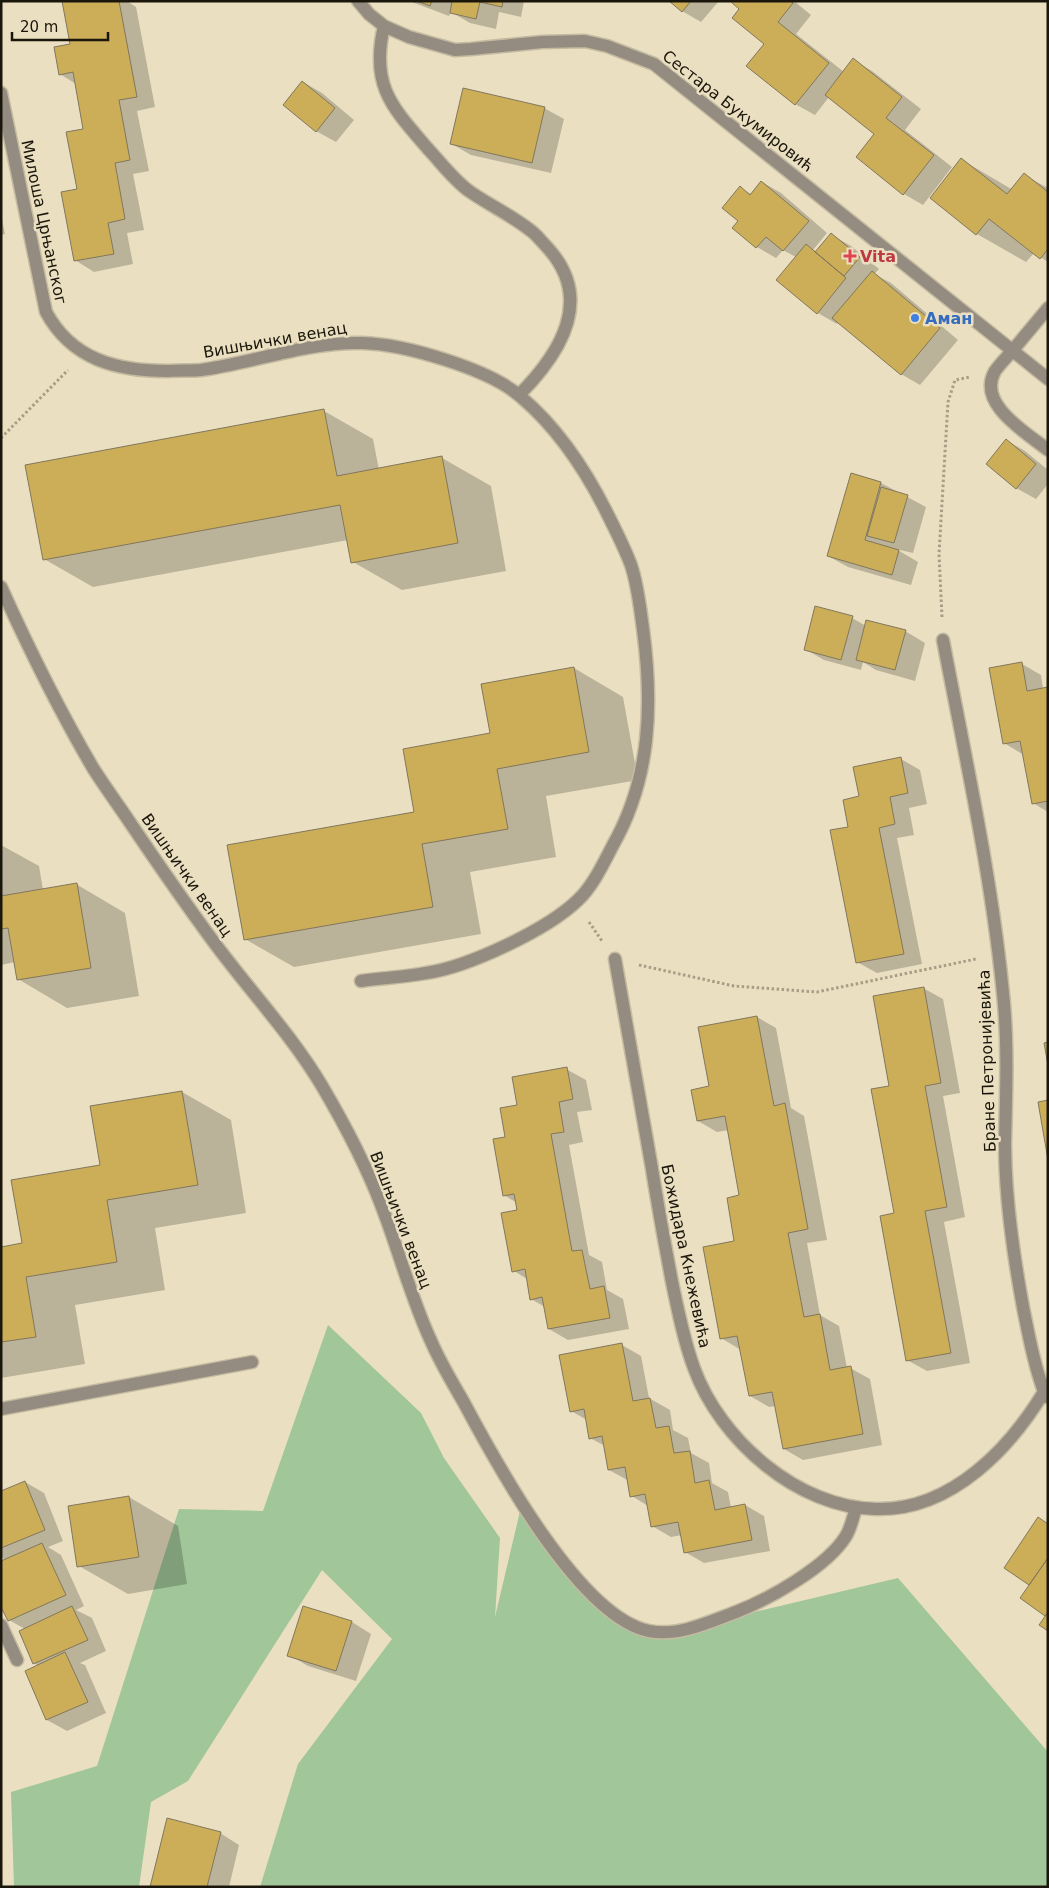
<svg xmlns="http://www.w3.org/2000/svg" width="1049" height="1888" font-family="'DejaVu Sans',sans-serif">
  <style>
    .green { fill: #a0c699 }
    .shadow { fill: #0003 }
    .building { fill: #ccad58; stroke: #81775c }
    .lines { fill: none; stroke-linecap: round; stroke-linejoin: round }
    .service-casing { stroke: #c5bba0; stroke-width: 15 }
    .minor-casing { stroke: #c5bba0; stroke-width: 15 }
    .path { stroke: #a69e86; stroke-width: 3; stroke-dasharray: 2.5 2.5; stroke-linecap: butt }
    .service { stroke: #948b81; stroke-width: 12 }
    .minor { stroke: #948b81; stroke-width: 12 }
    .health-dot { fill: #e0444e; stroke: #eadfc1; stroke-width: 2 }
    .shop-dot { fill: #3f7fe0; stroke: #eadfc1; stroke-width: 2 }
    .labels { text-anchor: middle; dominant-baseline: central; stroke-width: 5; stroke-linejoin: round; paint-order: stroke }
    .street-label { font-size: 16px; fill: #1a160b; stroke: #eadfc1 }
    .health-label { font-size: 16px; font-weight: bold; fill: #be3a42; stroke: #eadfc1; text-anchor: start }
    .shop-label { font-size: 16px; font-weight: bold; fill: #366cbe; stroke: #eadfc1; text-anchor: start }
  </style>
  <rect width="100%" height="100%" fill="#eadfc1"/>
  <!-- green -->
  <path class="green" d="M 328,1325 L 421,1413 L 444,1458 L 500,1538 L 495,1617 L 522,1503 L 591,1592 L 650,1631 L 708,1623 L 898,1578 L 1048,1752 L 1048,1887 L 260,1887 L 298,1764 L 392,1639 L 322,1570 L 188,1781 L 151,1802 L 139,1887 L 14,1887 L 11,1792 L 97,1766 L 179,1509 L 263,1511 Z"/>
  <!-- shadow -->
  <path class="shadow" d="M 63,1 L 127,1 L 136,7 L 155,107 L 137,111 L 149,171 L 133,174 L 144,230 L 127,233 L 133,264 L 94,272 L 75,260 L 78,190 L 85,130 L 76,84 L 60,74 L 71,45 Z
    M 409,1 L 524,1 L 521,17 L 499,12 L 496,29 L 470,23 L 451,12 L 449,16 Z
    M 670,1 L 719,1 L 701,22 L 682,11 Z
    M 732,1 L 794,1 L 811,15 L 796,34 L 844,72 L 853,60 L 872,71 L 921,109 L 905,130 L 952,167 L 923,205 L 904,194 L 876,134 L 829,97 L 815,115 L 795,104 L 766,44 L 741,9 Z
    M 303,82 L 322,93 L 354,120 L 336,142 L 316,131 Z
    M 544,108 L 564,119 L 551,173 L 471,155 L 452,144 Z
    M 962,160 L 1013,190 L 1024,175 L 1048,188 L 1048,262 L 1034,253 L 1026,262 L 977,234 L 932,198 Z
    M 762,182 L 781,193 L 827,233 L 813,250 L 817,252 L 832,235 L 851,246 L 879,269 L 874,274 L 891,283 L 958,340 L 920,385 L 901,374 L 839,321 L 837,324 L 818,313 L 796,257 L 783,250 L 776,258 L 757,247 L 734,228 L 740,221 L 740,188 L 751,194 Z
    M 1,215 L 5,234 L 1,235 Z
    M 324,411 L 373,439 L 379,470 L 442,458 L 491,486 L 506,571 L 402,590 L 353,562 L 348,540 L 93,587 L 44,559 Z
    M 1006,440 L 1025,451 L 1048,470 L 1048,484 L 1036,499 L 1016,488 Z
    M 881,483 L 926,507 L 913,553 L 896,549 L 918,562 L 911,585 L 848,567 L 828,556 Z
    M 852,618 L 866,626 L 905,631 L 925,643 L 915,681 L 876,670 L 863,662 L 861,670 L 824,660 L 805,649 Z
    M 1022,664 L 1041,675 L 1043,689 L 1048,688 L 1048,812 L 1033,803 L 1024,755 L 1004,743 Z
    M 574,668 L 623,697 L 638,780 L 546,796 L 556,857 L 470,872 L 481,934 L 294,967 L 245,939 L 416,813 L 491,734 Z
    M 901,759 L 920,770 L 927,804 L 909,808 L 914,835 L 897,838 L 922,964 L 877,973 L 857,962 L 849,828 L 861,797 Z
    M 1,845 L 39,866 L 43,890 L 76,884 L 125,913 L 139,996 L 67,1008 L 18,979 L 15,962 L 1,965 Z
    M 923,988 L 943,999 L 960,1093 L 943,1096 L 965,1217 L 944,1222 L 970,1363 L 927,1371 L 907,1360 L 896,1214 L 891,1087 Z
    M 757,1017 L 776,1028 L 791,1108 L 804,1116 L 827,1240 L 807,1243 L 820,1315 L 839,1326 L 847,1368 L 850,1368 L 870,1379 L 882,1445 L 803,1460 L 784,1449 L 776,1406 L 769,1407 L 750,1396 L 741,1350 L 721,1338 L 736,1242 L 741,1196 L 729,1130 L 717,1132 L 698,1121 L 710,1087 Z
    M 566,1069 L 586,1080 L 592,1110 L 577,1112 L 583,1142 L 569,1145 L 589,1255 L 602,1262 L 607,1290 L 623,1299 L 629,1329 L 568,1340 L 549,1329 L 545,1307 L 531,1299 L 527,1279 L 514,1271 L 519,1211 L 517,1203 L 504,1195 L 507,1138 L 519,1106 Z
    M 182,1092 L 231,1120 L 246,1213 L 155,1228 L 165,1290 L 75,1305 L 85,1364 L 1,1378 L 1,1248 L 23,1244 L 102,1166 Z
    M 622,1345 L 641,1356 L 649,1398 L 670,1410 L 673,1430 L 688,1438 L 691,1453 L 709,1463 L 712,1483 L 728,1492 L 731,1508 L 745,1505 L 764,1516 L 770,1551 L 704,1563 L 685,1552 L 682,1535 L 671,1537 L 652,1526 L 648,1506 L 632,1496 L 629,1481 L 609,1470 L 605,1446 L 590,1438 L 587,1420 L 571,1411 Z
    M 25,1482 L 44,1493 L 63,1541 L 48,1547 L 61,1555 L 84,1606 L 76,1610 L 92,1618 L 106,1651 L 80,1663 L 85,1665 L 106,1713 L 67,1731 L 47,1720 L 26,1671 L 38,1666 L 34,1663 L 25,1629 L 9,1620 L 6,1560 L 1,1557 L 1,1492 Z
    M 129,1497 L 178,1526 L 187,1584 L 128,1594 L 79,1566 Z
    M 304,1607 L 352,1622 L 371,1634 L 356,1681 L 308,1666 L 289,1655 Z
    M 220,1833 L 239,1845 L 229,1887 L 151,1887 Z"/>
  <!-- building -->
  <path class="building" d="M 62,1 L 119,1 L 137,97 L 119,100 L 130,160 L 115,163 L 125,219 L 108,223 L 114,254 L 74,261 L 61,192 L 77,189 L 66,132 L 83,129 L 73,72 L 59,75 L 54,47 L 70,44 Z
    M 417,1 L 432,1 L 430,6 Z
    M 452,1 L 503,1 L 502,7 L 480,2 L 476,19 L 450,13 Z
    M 669,1 L 691,1 L 682,12 Z
    M 730,1 L 790,1 L 793,3 L 778,22 L 829,63 L 795,105 L 746,66 L 764,44 L 732,18 L 739,9 Z
    M 853,58 L 902,97 L 886,118 L 934,155 L 903,195 L 856,157 L 874,134 L 825,95 Z
    M 302,81 L 335,108 L 316,132 L 283,105 Z
    M 463,88 L 545,107 L 532,163 L 450,144 Z
    M 961,158 L 1007,194 L 1024,173 L 1048,192 L 1048,249 L 1040,259 L 989,219 L 976,235 L 930,198 Z
    M 761,181 L 809,221 L 783,251 L 766,237 L 756,248 L 732,228 L 738,221 L 722,208 L 740,186 L 750,195 Z
    M 831,233 L 860,257 L 844,276 L 815,252 Z
    M 806,244 L 846,278 L 817,314 L 776,280 Z
    M 872,271 L 940,328 L 901,375 L 832,318 Z
    M 324,409 L 337,476 L 442,456 L 458,543 L 351,563 L 340,505 L 43,560 L 25,465 Z
    M 1006,439 L 1036,464 L 1016,489 L 986,464 Z
    M 851,473 L 881,482 L 865,540 L 899,550 L 892,575 L 827,556 Z
    M 881,487 L 908,495 L 894,543 L 867,536 Z
    M 815,606 L 853,616 L 841,660 L 804,650 Z
    M 866,620 L 906,630 L 895,670 L 856,660 Z
    M 1022,662 L 1027,691 L 1048,687 L 1048,801 L 1032,804 L 1020,741 L 1003,744 L 989,668 Z
    M 574,667 L 589,752 L 497,769 L 508,829 L 422,844 L 433,907 L 244,940 L 227,845 L 414,812 L 403,749 L 490,733 L 481,684 Z
    M 901,757 L 908,793 L 890,797 L 895,824 L 879,828 L 904,954 L 856,963 L 830,830 L 848,827 L 843,800 L 859,796 L 853,767 Z
    M 77,883 L 91,968 L 17,980 L 8,928 L 1,929 L 1,896 Z
    M 924,987 L 941,1083 L 925,1086 L 947,1207 L 925,1211 L 951,1353 L 906,1361 L 880,1216 L 894,1213 L 871,1089 L 889,1086 L 873,996 Z
    M 757,1016 L 774,1106 L 785,1103 L 808,1229 L 788,1233 L 804,1317 L 820,1314 L 830,1370 L 851,1366 L 863,1434 L 783,1449 L 772,1392 L 749,1396 L 737,1336 L 720,1339 L 703,1247 L 734,1241 L 727,1198 L 739,1195 L 725,1116 L 697,1121 L 691,1090 L 709,1086 L 698,1027 Z
    M 1048,1042 L 1048,1065 L 1044,1043 Z
    M 567,1067 L 573,1099 L 559,1102 L 564,1132 L 551,1134 L 572,1251 L 582,1250 L 590,1289 L 604,1286 L 610,1318 L 548,1329 L 542,1297 L 530,1300 L 525,1269 L 512,1272 L 501,1213 L 517,1210 L 514,1194 L 503,1196 L 493,1139 L 505,1137 L 500,1108 L 517,1105 L 512,1077 Z
    M 182,1091 L 198,1185 L 107,1200 L 117,1262 L 26,1277 L 36,1337 L 1,1342 L 1,1247 L 22,1243 L 11,1180 L 100,1165 L 90,1106 Z
    M 1048,1100 L 1048,1160 L 1038,1102 Z
    M 622,1343 L 633,1401 L 650,1398 L 656,1428 L 669,1426 L 674,1453 L 690,1451 L 695,1483 L 709,1480 L 715,1510 L 745,1504 L 752,1540 L 684,1553 L 678,1522 L 651,1527 L 645,1494 L 630,1497 L 625,1467 L 608,1470 L 602,1436 L 589,1439 L 584,1409 L 570,1412 L 559,1355 Z
    M 25,1481 L 45,1530 L 1,1548 L 1,1491 Z
    M 129,1496 L 139,1557 L 77,1567 L 68,1506 Z
    M 1038,1517 L 1048,1524 L 1048,1558 L 1029,1585 L 1004,1568 Z
    M 42,1543 L 66,1595 L 8,1621 L 1,1607 L 1,1561 Z
    M 1048,1558 L 1048,1612 L 1045,1616 L 1020,1598 Z
    M 72,1606 L 88,1640 L 33,1664 L 19,1631 Z
    M 303,1606 L 352,1621 L 336,1671 L 287,1656 Z
    M 1048,1612 L 1048,1631 L 1039,1625 Z
    M 65,1652 L 88,1702 L 46,1720 L 25,1671 Z
    M 167,1818 L 221,1832 L 207,1887 L 150,1887 Z"/>
  <g class="lines">
    <defs>
      <path id="service" d="M 1013,350 C 1007,357 1000,364 995,371 C 976,404 1027,433 1048,450
        M 1,1625 L 17,1660"/>
      <path id="minor" d="M 358,1 L 369,14 L 384,26 L 409,37 L 455,50 L 471,49 L 542,42 L 585,41 L 607,46 L 654,64 L 1048,379
        M 384,26 C 370,86 392,107 429,150 C 442,164 454,180 469,191 C 489,205 511,215 530,230 C 536,234 541,241 546,246 C 595,298 561,353 519,395
        M 1,93 L 46,312 C 72,360 117,371 168,371 C 179,370 190,371 201,370 C 252,363 311,341 362,343 C 404,344 490,369 521,397 C 560,430 587,472 609,517 C 617,533 625,549 631,565 C 638,586 640,608 643,629 C 653,704 651,778 613,845 C 603,864 593,886 578,900 C 547,930 468,967 426,973 C 405,977 383,978 361,981
        M 1013,350 L 1048,308
        M 1,587 C 29,649 59,710 93,768 C 105,787 119,806 131,824 C 158,864 185,903 213,941 C 249,990 291,1034 322,1086 C 345,1125 366,1165 382,1207 C 399,1251 411,1298 431,1341 C 440,1362 452,1382 463,1401 C 495,1461 579,1617 649,1631 C 678,1637 709,1622 736,1612 C 769,1599 827,1567 846,1536 C 851,1528 853,1517 856,1508
        M 943,640 C 966,761 993,882 1004,1004 C 1008,1050 1006,1097 1005,1143 C 1005,1198 1013,1253 1023,1307 C 1029,1337 1035,1369 1046,1397
        M 615,959 C 627,1029 640,1099 652,1169 C 658,1207 665,1245 672,1282 C 678,1311 684,1341 694,1368 C 720,1440 798,1508 876,1509 C 952,1511 1012,1447 1048,1385
        M 1,1409 L 252,1362"/>
    </defs>
    <!-- service casing -->
    <use href="#service" class="service-casing"/>
    <!-- minor casing -->
    <use href="#minor" class="minor-casing"/>
    <!-- path -->
    <path class="path" d="M 1,438 L 68,370
      M 942,617 L 939,554 L 948,402 L 955,380 L 970,377
      M 589,922 L 602,941
      M 639,965 L 734,986 L 817,992 L 976,959"/>
    <!-- service -->
    <use href="#service" class="service"/>
    <!-- minor -->
    <use href="#minor" class="minor"/>
  </g>
  <!-- markers -->
  <path class="health-dot" d="M847.5 248.5h5v5h5v5h-5v5h-5v-5h-5v-5h5z"/>
  <circle class="shop-dot" cx="915" cy="318" r="5"/>
  <g class="labels">
    <!-- street labels -->
    <g class="street-label">
      <text transform="translate(738 111) rotate(38)">Сестара Букумировић</text>
      <text transform="translate(44 222) rotate(78)">Милоша Црњанског</text>
      <text transform="translate(275 340) rotate(-10)">Вишњички венац</text>
      <text transform="translate(187 875) rotate(55)">Вишњички венац</text>
      <text transform="translate(987 1061) rotate(-92)">Бране Петронијевића</text>
      <text transform="translate(401 1220) rotate(69)">Вишњички венац</text>
      <text transform="translate(686 1256) rotate(78)">Божидара Кнежевића</text>
    </g>
    <!-- health labels -->
    <g class="health-label">
      <text x="860" y="256">Vita</text>
    </g>
    <!-- shop labels -->
    <g class="shop-label">
      <text x="925" y="318">Аман</text>
    </g>
  </g>
  <!-- border -->
  <rect width="1049" height="1888" fill="none" stroke="#1a160b" stroke-width="5"/>
  <!-- scale -->
  <path d="M12 32v8h96v-8" fill="none" stroke="#1a160b" stroke-width="2.5"/>
  <text x="20" y="32" font-size="15" fill="#1a160b" stroke="#eadfc1" stroke-width="4" paint-order="stroke">20 m</text>
</svg>
